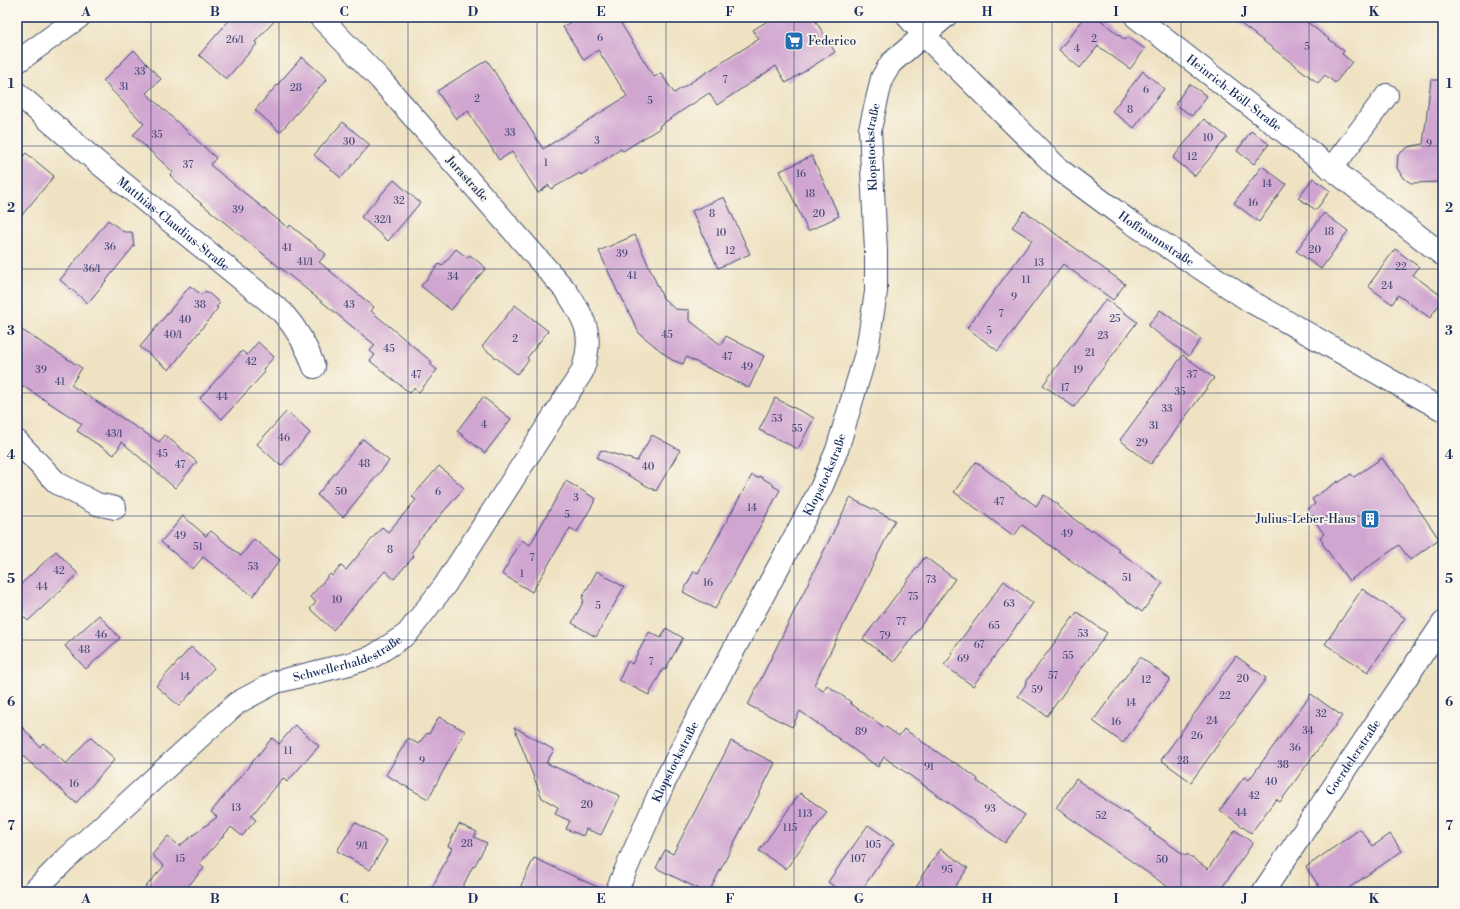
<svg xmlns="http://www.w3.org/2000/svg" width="1460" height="909" font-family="'Libre Bodoni',serif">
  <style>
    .building { fill: #d0a5d0 }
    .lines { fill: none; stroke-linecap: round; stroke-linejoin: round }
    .minor-casing { stroke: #3b4a6d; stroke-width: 24 }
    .minor { stroke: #fff; stroke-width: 22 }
    .grid { fill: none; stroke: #1b2f5e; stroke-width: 1; stroke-opacity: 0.55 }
    .labels { text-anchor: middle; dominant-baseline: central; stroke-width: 3.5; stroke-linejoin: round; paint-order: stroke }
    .number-label { font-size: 10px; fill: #484c7a }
    .poi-label { font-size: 12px; fill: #1b2f5e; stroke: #fbf7ec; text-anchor: start }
    .street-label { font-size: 12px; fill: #1b2f5e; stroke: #fbf7ec }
    .neatline { fill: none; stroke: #1b2f5e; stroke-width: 1.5 }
    .grid-label { font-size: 13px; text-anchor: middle; font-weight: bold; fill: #1b2f5e }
  </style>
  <rect width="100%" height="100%" fill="#fbf7ec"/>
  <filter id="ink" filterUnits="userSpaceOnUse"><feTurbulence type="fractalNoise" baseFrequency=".025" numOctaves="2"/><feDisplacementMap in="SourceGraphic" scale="8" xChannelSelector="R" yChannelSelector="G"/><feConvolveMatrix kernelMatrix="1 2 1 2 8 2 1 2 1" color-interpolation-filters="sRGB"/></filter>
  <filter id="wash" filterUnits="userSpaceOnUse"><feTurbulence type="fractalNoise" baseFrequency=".012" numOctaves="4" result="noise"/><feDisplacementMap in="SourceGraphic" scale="16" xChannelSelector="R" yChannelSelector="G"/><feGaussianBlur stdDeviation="0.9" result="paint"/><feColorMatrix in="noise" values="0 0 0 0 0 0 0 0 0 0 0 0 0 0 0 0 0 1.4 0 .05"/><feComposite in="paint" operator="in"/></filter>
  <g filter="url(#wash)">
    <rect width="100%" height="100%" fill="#efe2c2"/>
    <g id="blocks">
      <!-- building -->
      <path class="building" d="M 232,17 L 278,17 L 255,42 L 257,44 L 226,79 L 199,55 Z
        M 578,17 L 617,17 L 654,77 L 661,73 L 674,93 L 759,39 L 753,30 L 774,17 L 813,17 L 835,52 L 786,83 L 776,66 L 717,105 L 709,93 L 659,126 L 660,128 L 623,151 L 621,149 L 581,175 L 580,173 L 551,189 L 549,185 L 538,193 L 512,152 L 499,160 L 468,111 L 456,119 L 437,91 L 487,60 L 543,149 L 627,96 L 598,50 L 584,60 L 563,27 Z
        M 1085,17 L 1097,17 L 1125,40 L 1128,37 L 1145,49 L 1130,69 L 1098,46 L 1080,68 L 1059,50 Z
        M 1232,17 L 1301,17 L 1344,51 L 1342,54 L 1352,62 L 1335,83 L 1325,75 L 1318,83 Z
        M 134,50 L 161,79 L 146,93 L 216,158 L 210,165 L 288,228 L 290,225 L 326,254 L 319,262 L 374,307 L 371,311 L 432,362 L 430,364 L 437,370 L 419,392 L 414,388 L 410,393 L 370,361 L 375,355 L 370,351 L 375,345 L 192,196 L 170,175 L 173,172 L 133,135 L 144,124 L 103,81 Z
        M 302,57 L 327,79 L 280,132 L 255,110 Z
        M 1143,71 L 1164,89 L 1134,128 L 1112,111 Z
        M 1431,80 L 1443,80 L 1443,182 L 1411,183 L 1403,178 L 1397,168 L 1398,155 L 1408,147 L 1423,144 Z
        M 1189,84 L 1207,96 L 1192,116 L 1175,104 Z
        M 1204,119 L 1227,137 L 1195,176 L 1173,158 Z
        M 343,122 L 370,145 L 341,178 L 314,155 Z
        M 1251,131 L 1269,144 L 1254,164 L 1237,151 Z
        M 26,153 L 54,176 L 17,221 L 17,163 Z
        M 812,156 L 839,216 L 808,231 L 780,171 Z
        M 1262,166 L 1286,184 L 1259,222 L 1234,203 Z
        M 1313,178 L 1330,191 L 1316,210 L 1298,198 Z
        M 394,180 L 420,203 L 388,241 L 361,217 Z
        M 724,197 L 750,254 L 718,268 L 692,211 Z
        M 1024,211 L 1125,284 L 1113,300 L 1063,264 L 998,351 L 967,328 L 1032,240 L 1012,227 Z
        M 1324,213 L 1348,231 L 1321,269 L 1296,251 Z
        M 108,220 L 124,232 L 132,232 L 134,246 L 88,303 L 60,280 Z
        M 635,235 L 663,298 L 675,309 L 689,310 L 689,320 L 721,345 L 726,336 L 764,356 L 749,388 L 686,357 L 683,364 L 672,360 L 639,333 L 620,294 L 619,295 L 599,251 Z
        M 456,249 L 468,258 L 470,255 L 486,268 L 451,310 L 421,286 L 439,264 L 442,266 Z
        M 1395,249 L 1419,267 L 1413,275 L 1443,297 L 1443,299 L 1430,318 L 1398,295 L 1392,304 L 1368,286 Z
        M 190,286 L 202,295 L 206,291 L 220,303 L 216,307 L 218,308 L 169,370 L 140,347 Z
        M 1106,299 L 1137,322 L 1074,407 L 1043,385 Z
        M 515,305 L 548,331 L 527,358 L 529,360 L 517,374 L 482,347 Z
        M 1160,310 L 1201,339 L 1189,356 L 1148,326 Z
        M 17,327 L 82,368 L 71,385 L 159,442 L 165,435 L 197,462 L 175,488 L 122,442 L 114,455 L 77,431 L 82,424 L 17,382 Z
        M 258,342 L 274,357 L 263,369 L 265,372 L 222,419 L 200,398 L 242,351 L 247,355 Z
        M 1183,355 L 1214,378 L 1151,464 L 1120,440 Z
        M 483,397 L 511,419 L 485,453 L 457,431 Z
        M 775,398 L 814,418 L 798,449 L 759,430 Z
        M 287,411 L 310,433 L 281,466 L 257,444 Z
        M 652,435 L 680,450 L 656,491 L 597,458 L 601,450 L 637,461 Z
        M 363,439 L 389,461 L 343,517 L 317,495 Z
        M 1382,458 L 1391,471 L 1392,470 L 1439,539 L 1410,560 L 1399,545 L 1349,581 L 1322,543 L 1323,542 L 1320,537 L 1324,534 L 1307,510 L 1315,504 L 1312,499 L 1338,481 L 1338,483 L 1351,474 L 1354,477 Z
        M 976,462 L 1023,498 L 1024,497 L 1036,506 L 1044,495 L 1059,505 L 1058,507 L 1090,531 L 1092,529 L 1119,549 L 1118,551 L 1163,583 L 1142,612 L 1022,525 L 1014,536 L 954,492 Z
        M 439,466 L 464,488 L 418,541 L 419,542 L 411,553 L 414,556 L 394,579 L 385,571 L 333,630 L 310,609 L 316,602 L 310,597 L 330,574 L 332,576 L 341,566 L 346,570 L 382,527 L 388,532 L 416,500 L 412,497 Z
        M 752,475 L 758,478 L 759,476 L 774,485 L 773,486 L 780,490 L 715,609 L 683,592 L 694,571 L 698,573 Z
        M 566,481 L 596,499 L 577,532 L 570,528 L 532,592 L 502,574 L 522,540 L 530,545 Z
        M 850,498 L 895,520 L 814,685 L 823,691 L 827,685 L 851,702 L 850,703 L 885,728 L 886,727 L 899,736 L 904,729 L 953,763 L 954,762 L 966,770 L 978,779 L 977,781 L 1025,815 L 1005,843 L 884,757 L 878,767 L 800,711 L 792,727 L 748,705 Z
        M 183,516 L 206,536 L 211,531 L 241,556 L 254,539 L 280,560 L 253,596 L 203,557 L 193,569 L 161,542 Z
        M 56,551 L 78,574 L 28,621 L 17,610 L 17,588 Z
        M 925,557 L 955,579 L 894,662 L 863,639 Z
        M 597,571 L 624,587 L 596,637 L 572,623 L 584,600 L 582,598 Z
        M 1004,581 L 1033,603 L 973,686 L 944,665 L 953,654 L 951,653 Z
        M 1362,589 L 1405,618 L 1368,672 L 1325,644 Z
        M 1077,612 L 1107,633 L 1047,716 L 1018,696 L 1026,684 L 1025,683 Z
        M 99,615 L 120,638 L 86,669 L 65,646 Z
        M 666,628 L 683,638 L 665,670 L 663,669 L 649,695 L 619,680 L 628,661 L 632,664 L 649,632 L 661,638 Z
        M 191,647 L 214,668 L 179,706 L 156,686 Z
        M 1236,656 L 1266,678 L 1191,782 L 1161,760 Z
        M 1140,657 L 1170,679 L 1123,743 L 1093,721 Z
        M 1311,694 L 1342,716 L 1280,802 L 1276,799 L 1251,833 L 1220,810 L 1244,777 L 1249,780 Z
        M 439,717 L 465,731 L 428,799 L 386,775 L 408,738 L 418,744 L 427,733 L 429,734 Z
        M 17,721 L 40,747 L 43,743 L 66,764 L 90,737 L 115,759 L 76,803 L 17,751 Z
        M 295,725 L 319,746 L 287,782 L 283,778 L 251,816 L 256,820 L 242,836 L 231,827 L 199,864 L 204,868 L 183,892 L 141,892 L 164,866 L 152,855 L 168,836 L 179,846 L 217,817 L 211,812 L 272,738 L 279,744 Z
        M 514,727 L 554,750 L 546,763 L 589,782 L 589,781 L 620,796 L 601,835 L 586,829 L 583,836 L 566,829 L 570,821 L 555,814 L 558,807 L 542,798 Z
        M 731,741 L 775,763 L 709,892 L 705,892 L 656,868 L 665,850 L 673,854 Z
        M 1076,779 L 1125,813 L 1126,812 L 1151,829 L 1149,830 L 1186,856 L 1187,854 L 1208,869 L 1235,830 L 1253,843 L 1219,892 L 1175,892 L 1056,808 Z
        M 800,793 L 827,812 L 786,869 L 759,851 Z
        M 355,822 L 387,841 L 370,870 L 337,851 Z
        M 459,824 L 477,832 L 474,837 L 487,843 L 474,867 L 473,866 L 460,892 L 430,892 L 452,848 L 448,846 Z
        M 868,825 L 894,843 L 860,892 L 842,892 L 828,882 Z
        M 1360,829 L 1373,846 L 1390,834 L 1402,851 L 1343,892 L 1323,892 L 1306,867 Z
        M 941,849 L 968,868 L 951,892 L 913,892 L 922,878 L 921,877 Z
        M 534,858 L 604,890 L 604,892 L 518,892 Z"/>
    </g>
  </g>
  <g filter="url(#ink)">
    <use href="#blocks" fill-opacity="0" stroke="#3b4a6d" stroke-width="1"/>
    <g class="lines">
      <defs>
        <g id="minor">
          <path id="s1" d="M 908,17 L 924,35 L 1060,170 L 1129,221 L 1250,301 L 1443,410"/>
          <path id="s2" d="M 1136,17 L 1443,255"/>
          <path d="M 17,62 L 79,17"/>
          <path id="s3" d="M 17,93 L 97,162 L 282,312 C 296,328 307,346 314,367"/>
          <path d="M 1331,169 L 1387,95"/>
          <path d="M 17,441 L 57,483 L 97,504 L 115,508"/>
          <path id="s4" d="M 33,892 L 66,859 L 237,703 L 276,682 L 349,664 L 372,657 L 407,634 L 445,585 L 582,372 C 594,336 587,323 567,292 L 380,79 L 320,17"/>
          <path id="s5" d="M 616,892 L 663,785 L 705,703 L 821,488 L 837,450 L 867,350 L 876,292 L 876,251 L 870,129 L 882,78 L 891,63 L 945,17"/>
          <path id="s6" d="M 1263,892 L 1443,623"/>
        </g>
      </defs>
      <!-- minor casing -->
      <use href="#minor" class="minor-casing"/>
      <!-- minor -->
      <use href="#minor" class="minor"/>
    </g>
  </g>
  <!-- grid -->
  <path class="grid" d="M 151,17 L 151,892M 279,17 L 279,892M 408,17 L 408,892M 537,17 L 537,892M 666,17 L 666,892M 794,17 L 794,892M 923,17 L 923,892M 1052,17 L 1052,892M 1181,17 L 1181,892M 1309,17 L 1309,892M 17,146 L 1443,146M 17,269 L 1443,269M 17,393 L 1443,393M 17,516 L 1443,516M 17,640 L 1443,640M 17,763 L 1443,763"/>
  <!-- icons -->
  <defs>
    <symbol id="supermarket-square" viewBox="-11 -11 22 22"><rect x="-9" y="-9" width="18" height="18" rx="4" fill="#1f6fb2" stroke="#fbf7ec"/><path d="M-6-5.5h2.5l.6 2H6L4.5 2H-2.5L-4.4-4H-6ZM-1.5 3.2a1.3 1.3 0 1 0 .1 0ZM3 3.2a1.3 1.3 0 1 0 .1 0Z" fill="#fff"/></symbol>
    <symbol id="building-square" viewBox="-11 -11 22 22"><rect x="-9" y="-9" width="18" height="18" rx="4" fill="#1f6fb2" stroke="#fbf7ec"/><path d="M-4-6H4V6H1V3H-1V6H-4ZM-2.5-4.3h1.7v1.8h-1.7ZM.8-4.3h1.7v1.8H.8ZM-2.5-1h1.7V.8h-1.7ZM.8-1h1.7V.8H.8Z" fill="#fff"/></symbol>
  </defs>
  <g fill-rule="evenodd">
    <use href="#supermarket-square" x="783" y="30" width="22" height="22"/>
    <use href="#building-square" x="1359" y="508" width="22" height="22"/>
  </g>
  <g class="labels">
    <!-- number labels -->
    <g class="number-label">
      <text x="600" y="38">6</text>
      <text x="1094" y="39">2</text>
      <text x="235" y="40">26/1</text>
      <text x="1307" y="47">5</text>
      <text x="1077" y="49">4</text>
      <text x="140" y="72">33</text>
      <text x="725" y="80">7</text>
      <text x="124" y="87">31</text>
      <text x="296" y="88">28</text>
      <text x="1146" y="90">6</text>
      <text x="477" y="99">2</text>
      <text x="650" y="101">5</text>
      <text x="1130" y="110">8</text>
      <text x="510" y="133">33</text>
      <text x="157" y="135">35</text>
      <text x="1208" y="138">10</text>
      <text x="597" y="141">3</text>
      <text x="349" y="142">30</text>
      <text x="1429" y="144">9</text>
      <text x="1192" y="157">12</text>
      <text x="546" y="163">1</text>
      <text x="188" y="165">37</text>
      <text x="801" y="174">16</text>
      <text x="1267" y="184">14</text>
      <text x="810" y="194">18</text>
      <text x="399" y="201">32</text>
      <text x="1253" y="203">16</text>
      <text x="238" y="210">39</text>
      <text x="712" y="214">8</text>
      <text x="819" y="214">20</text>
      <text x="383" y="220">32/1</text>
      <text x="1329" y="232">18</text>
      <text x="721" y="233">10</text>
      <text x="110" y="247">36</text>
      <text x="287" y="248">41</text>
      <text x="1315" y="250">20</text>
      <text x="730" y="251">12</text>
      <text x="622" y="254">39</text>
      <text x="305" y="262">41/1</text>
      <text x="1039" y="263">13</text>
      <text x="1401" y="267">22</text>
      <text x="92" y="269">36/1</text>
      <text x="632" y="276">41</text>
      <text x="453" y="277">34</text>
      <text x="1026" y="280">11</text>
      <text x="1387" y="286">24</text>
      <text x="1014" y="297">9</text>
      <text x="200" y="305">38</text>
      <text x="349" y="305">43</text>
      <text x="1001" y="314">7</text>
      <text x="1115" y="319">25</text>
      <text x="185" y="320">40</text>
      <text x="989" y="331">5</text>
      <text x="173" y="335">40/1</text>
      <text x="667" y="335">45</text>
      <text x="1103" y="336">23</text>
      <text x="515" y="339">2</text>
      <text x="389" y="349">45</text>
      <text x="1090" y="353">21</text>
      <text x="727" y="357">47</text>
      <text x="251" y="362">42</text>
      <text x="747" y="367">49</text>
      <text x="41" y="370">39</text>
      <text x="1078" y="370">19</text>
      <text x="416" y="375">47</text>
      <text x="1192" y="375">37</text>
      <text x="60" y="382">41</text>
      <text x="1065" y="388">17</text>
      <text x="1180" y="392">35</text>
      <text x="222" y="397">44</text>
      <text x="1167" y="409">33</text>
      <text x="777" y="419">53</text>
      <text x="484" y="425">4</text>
      <text x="1154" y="426">31</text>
      <text x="797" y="429">55</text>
      <text x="114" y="434">43/1</text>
      <text x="284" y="438">46</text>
      <text x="1142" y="443">29</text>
      <text x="162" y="454">45</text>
      <text x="364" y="464">48</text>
      <text x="180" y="465">47</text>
      <text x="648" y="467">40</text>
      <text x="341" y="492">50</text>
      <text x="438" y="492">6</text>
      <text x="576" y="498">3</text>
      <text x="999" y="502">47</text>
      <text x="752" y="508">14</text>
      <text x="567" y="515">5</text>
      <text x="1067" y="534">49</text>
      <text x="180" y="536">49</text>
      <text x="198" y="547">51</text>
      <text x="390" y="550">8</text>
      <text x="532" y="558">7</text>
      <text x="253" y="567">53</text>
      <text x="59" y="571">42</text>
      <text x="522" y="574">1</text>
      <text x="1127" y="578">51</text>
      <text x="931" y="580">73</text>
      <text x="708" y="583">16</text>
      <text x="42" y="587">44</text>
      <text x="913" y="597">75</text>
      <text x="337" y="600">10</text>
      <text x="1009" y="604">63</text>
      <text x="598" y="606">5</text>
      <text x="901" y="622">77</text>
      <text x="994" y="626">65</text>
      <text x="1083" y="634">53</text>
      <text x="101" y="635">46</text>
      <text x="885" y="636">79</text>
      <text x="979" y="645">67</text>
      <text x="84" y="650">48</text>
      <text x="1068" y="656">55</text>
      <text x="963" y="659">69</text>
      <text x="651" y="662">7</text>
      <text x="1053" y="676">57</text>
      <text x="185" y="677">14</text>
      <text x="1243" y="679">20</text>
      <text x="1146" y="680">12</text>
      <text x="1037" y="690">59</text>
      <text x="1225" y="696">22</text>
      <text x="1131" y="703">14</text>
      <text x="1321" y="714">32</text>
      <text x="1212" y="721">24</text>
      <text x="1116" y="722">16</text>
      <text x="1308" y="731">34</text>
      <text x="861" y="732">89</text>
      <text x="1197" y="736">26</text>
      <text x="1295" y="748">36</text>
      <text x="288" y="751">11</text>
      <text x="422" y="761">9</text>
      <text x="1183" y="761">28</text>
      <text x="1283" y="765">38</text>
      <text x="929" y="767">91</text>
      <text x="1271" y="782">40</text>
      <text x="74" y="784">16</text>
      <text x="1254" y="796">42</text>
      <text x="587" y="805">20</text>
      <text x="236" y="808">13</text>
      <text x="990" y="809">93</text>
      <text x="1241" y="813">44</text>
      <text x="805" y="814">113</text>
      <text x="1101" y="816">52</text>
      <text x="790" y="828">115</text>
      <text x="467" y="844">28</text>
      <text x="873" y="845">105</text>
      <text x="362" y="846">9/1</text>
      <text x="180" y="859">15</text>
      <text x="858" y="859">107</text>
      <text x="1162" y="860">50</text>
      <text x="947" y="870">95</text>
    </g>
    <!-- poi labels -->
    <g class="poi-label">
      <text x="808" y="41">Federico</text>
      <text x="1356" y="519" text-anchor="end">Julius-Leber-Haus</text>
    </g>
    <!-- street labels -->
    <g class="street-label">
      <text stroke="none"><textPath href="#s2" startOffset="124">Heinrich-Böll-Straße</textPath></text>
      <text stroke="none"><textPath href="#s5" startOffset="803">Klopstockstraße</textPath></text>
      <text transform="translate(467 179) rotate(48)">Jurastraße</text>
      <text stroke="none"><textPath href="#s3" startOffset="204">Matthias-Claudius-Straße</textPath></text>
      <text stroke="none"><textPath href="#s1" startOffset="334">Hoffmannstraße</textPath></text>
      <text stroke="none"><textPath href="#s5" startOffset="467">Klopstockstraße</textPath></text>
      <text stroke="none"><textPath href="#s4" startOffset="398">Schwellerhaldestraße</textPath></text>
      <text stroke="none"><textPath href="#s6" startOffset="162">Goerdelerstraße</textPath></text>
      <text stroke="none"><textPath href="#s5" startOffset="143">Klopstockstraße</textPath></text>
    </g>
  </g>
  <!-- margin -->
  <rect width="1460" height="909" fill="none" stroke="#fbf7ec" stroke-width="44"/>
  <rect x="22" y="22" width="1416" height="865" class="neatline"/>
  <g class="grid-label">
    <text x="86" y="16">A</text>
    <text x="215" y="16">B</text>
    <text x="344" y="16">C</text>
    <text x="473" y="16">D</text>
    <text x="601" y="16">E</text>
    <text x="730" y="16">F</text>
    <text x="859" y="16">G</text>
    <text x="987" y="16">H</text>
    <text x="1116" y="16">I</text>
    <text x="1245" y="16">J</text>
    <text x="1374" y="16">K</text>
    <text x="11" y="88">1</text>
    <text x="1449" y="88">1</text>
    <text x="11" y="212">2</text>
    <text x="1449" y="212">2</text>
    <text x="11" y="335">3</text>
    <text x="1449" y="335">3</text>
    <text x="11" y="459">4</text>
    <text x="1449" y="459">4</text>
    <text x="11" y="583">5</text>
    <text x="1449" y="583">5</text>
    <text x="11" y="706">6</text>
    <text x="1449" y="706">6</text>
    <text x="11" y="830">7</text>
    <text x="1449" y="830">7</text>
    <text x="86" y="903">A</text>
    <text x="215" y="903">B</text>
    <text x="344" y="903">C</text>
    <text x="473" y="903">D</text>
    <text x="601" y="903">E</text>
    <text x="730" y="903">F</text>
    <text x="859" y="903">G</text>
    <text x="987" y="903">H</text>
    <text x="1116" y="903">I</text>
    <text x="1245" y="903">J</text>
    <text x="1374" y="903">K</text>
  </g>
</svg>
